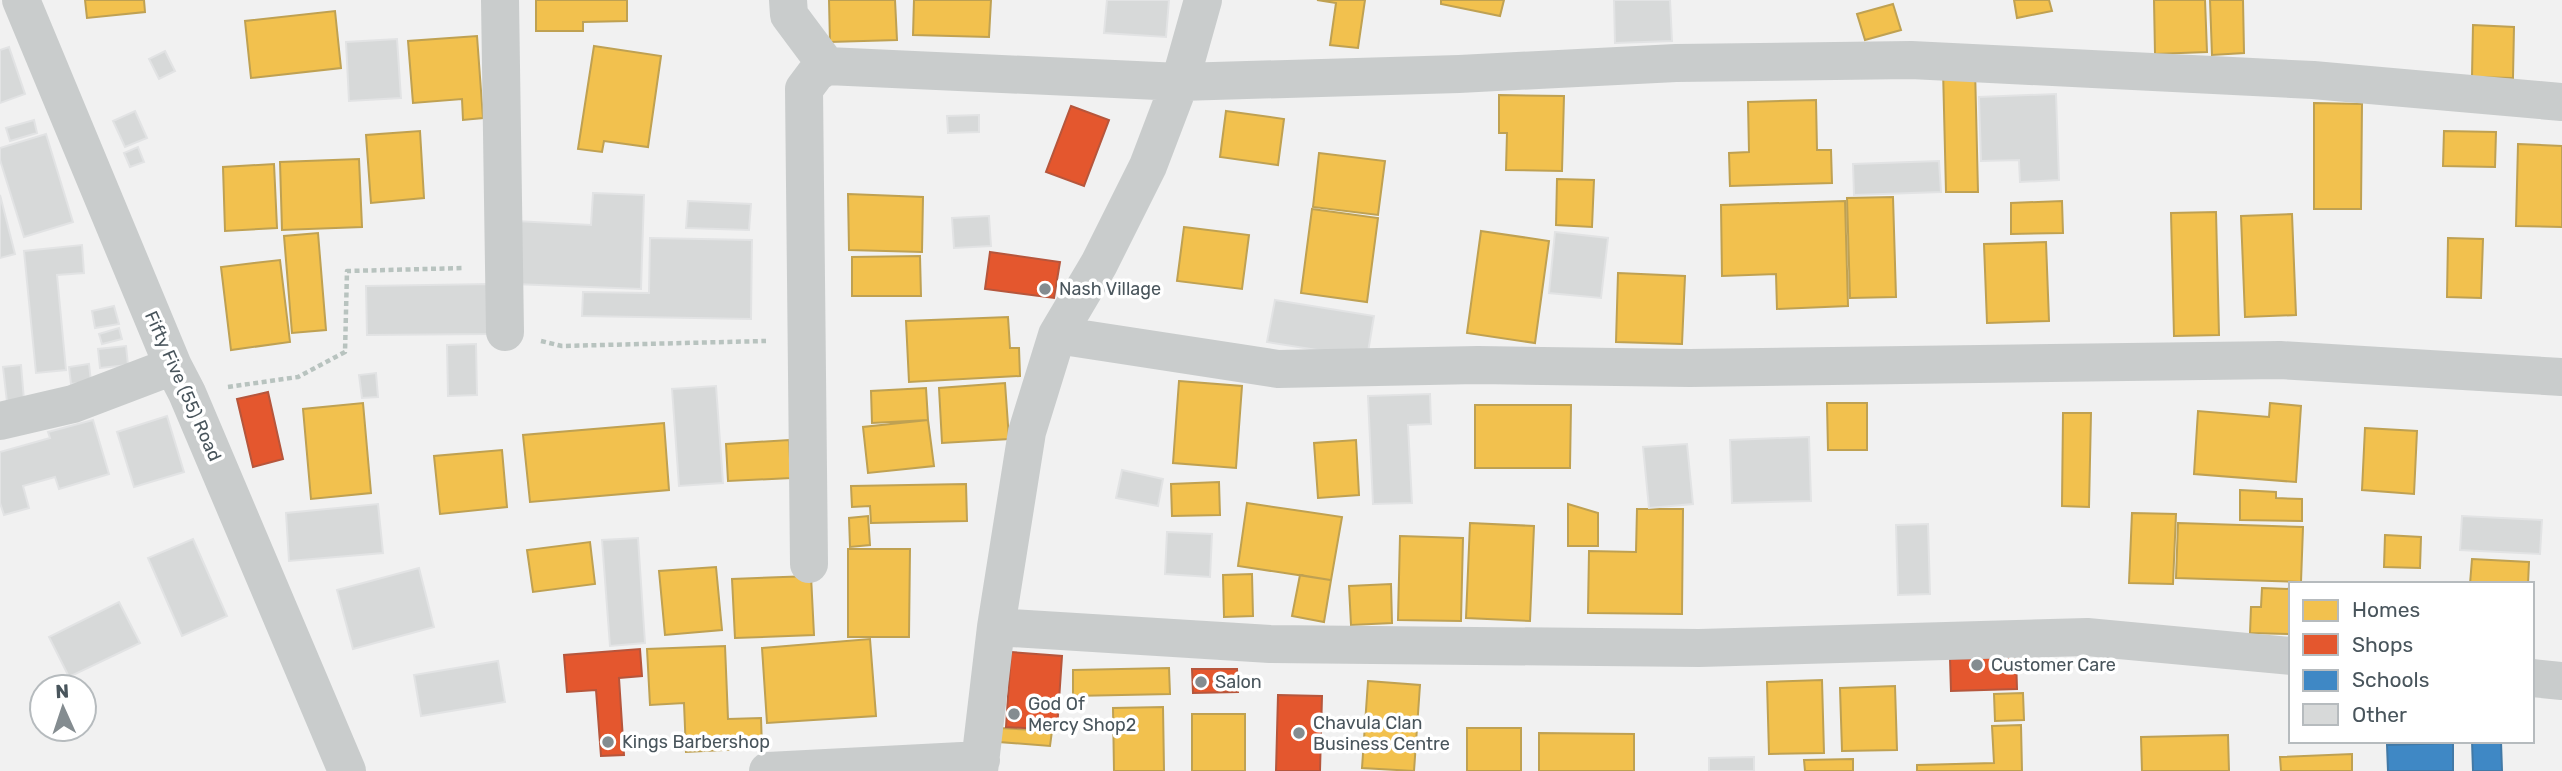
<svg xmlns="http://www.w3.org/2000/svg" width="2562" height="771" font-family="Rubik,sans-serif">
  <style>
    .homes { fill: #f2c14e; stroke: #bfa152; stroke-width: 2 }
    .shops { fill: #e4572e; stroke: #b6563c; stroke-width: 2 }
    .schools { fill: #3f88c5; stroke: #4279a6; stroke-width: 2 }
    .building { fill: #d7d9d9; stroke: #e2e3e4; stroke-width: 2 }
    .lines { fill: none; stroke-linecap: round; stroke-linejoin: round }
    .path { stroke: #b8c3bf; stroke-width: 4.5; stroke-dasharray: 5 3.5; stroke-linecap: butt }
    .minor { stroke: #c9cccc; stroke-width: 38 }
    .poi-dot { fill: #848c90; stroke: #fff; stroke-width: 2.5 }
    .labels { text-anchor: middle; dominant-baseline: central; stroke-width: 7; stroke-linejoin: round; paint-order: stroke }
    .poi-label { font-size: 18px; fill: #49555c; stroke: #fff; text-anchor: start }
    .street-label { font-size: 18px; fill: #49555c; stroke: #fff }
  </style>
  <rect width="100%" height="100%" fill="#f1f1f1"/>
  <!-- homes -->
  <path class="homes" d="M 85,0 L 144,0 L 145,12 L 87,18 Z
    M 536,0 L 627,0 L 627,21 L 583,22 L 583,31 L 536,31 Z
    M 829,0 L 895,0 L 897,40 L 830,42 Z
    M 914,0 L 991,0 L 989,37 L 913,35 Z
    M 1317,0 L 1365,0 L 1358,48 L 1330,45 L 1336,3 Z
    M 1441,0 L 1504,0 L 1500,16 L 1441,4 Z
    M 2014,0 L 2049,0 L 2052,11 L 2017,18 Z
    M 2154,0 L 2205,0 L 2207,52 L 2155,54 Z
    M 2210,0 L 2243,0 L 2244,53 L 2212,55 Z
    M 1893,4 L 1901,30 L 1865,40 L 1857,14 Z
    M 335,11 L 341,68 L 251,78 L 245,21 Z
    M 2473,25 L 2514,27 L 2513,78 L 2472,77 Z
    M 477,36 L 483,118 L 463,120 L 462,99 L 413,103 L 408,41 Z
    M 594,46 L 661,56 L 648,147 L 604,141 L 602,152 L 578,149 Z
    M 1975,68 L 1978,192 L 1946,192 L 1943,69 Z
    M 1499,95 L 1564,96 L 1562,171 L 1506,170 L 1507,133 L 1499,133 Z
    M 1816,100 L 1817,150 L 1831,150 L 1832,183 L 1730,186 L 1729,153 L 1749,152 L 1748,102 Z
    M 2314,103 L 2362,104 L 2361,209 L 2314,209 Z
    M 1226,111 L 1284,119 L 1278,165 L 1220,157 Z
    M 420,131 L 424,198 L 371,203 L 366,135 Z
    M 2444,131 L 2496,132 L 2495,167 L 2443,166 Z
    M 2518,144 L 2562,146 L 2562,227 L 2516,226 Z
    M 1319,153 L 1385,161 L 1378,215 L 1313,207 Z
    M 359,159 L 362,227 L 282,230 L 280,162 Z
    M 274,164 L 277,228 L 225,231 L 223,167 Z
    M 1557,179 L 1594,180 L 1592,227 L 1556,225 Z
    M 848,194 L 923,197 L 922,252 L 849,250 Z
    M 1893,197 L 1896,297 L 1850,298 L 1847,198 Z
    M 1845,201 L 1848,306 L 1777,309 L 1776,274 L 1722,276 L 1721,205 Z
    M 2062,201 L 2063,233 L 2011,234 L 2011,203 Z
    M 1312,209 L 1378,218 L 1367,302 L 1301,293 Z
    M 2216,212 L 2219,335 L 2174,336 L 2171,213 Z
    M 2292,214 L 2296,315 L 2245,317 L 2241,216 Z
    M 1184,227 L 1249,235 L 1242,289 L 1177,281 Z
    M 1481,231 L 1549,241 L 1535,343 L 1467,333 Z
    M 318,233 L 326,330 L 292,333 L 284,236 Z
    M 2448,238 L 2483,239 L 2481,298 L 2447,297 Z
    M 2046,242 L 2049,321 L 1987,323 L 1984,244 Z
    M 920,256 L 921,296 L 852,296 L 852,257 Z
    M 280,260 L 290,342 L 231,350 L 221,267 Z
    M 1618,273 L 1685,276 L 1682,344 L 1616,342 Z
    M 1008,317 L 1010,348 L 1019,348 L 1020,376 L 909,382 L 906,321 Z
    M 1179,381 L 1242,386 L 1236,468 L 1173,463 Z
    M 1005,383 L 1009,439 L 942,443 L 939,388 Z
    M 926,388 L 928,420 L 872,423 L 871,391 Z
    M 363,403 L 371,493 L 311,499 L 303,409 Z
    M 1827,403 L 1867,403 L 1867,450 L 1828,450 Z
    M 2270,403 L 2301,406 L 2296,482 L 2194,474 L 2198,411 L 2269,417 Z
    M 1475,405 L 1571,405 L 1570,468 L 1475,468 Z
    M 2063,413 L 2091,413 L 2089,507 L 2062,506 Z
    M 928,420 L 934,466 L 868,473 L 863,427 Z
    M 664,423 L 669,490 L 530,502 L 523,435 Z
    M 2365,428 L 2417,431 L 2414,494 L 2362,490 Z
    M 789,440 L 791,478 L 728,481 L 726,444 Z
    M 1356,440 L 1359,495 L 1318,498 L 1314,443 Z
    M 502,450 L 507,507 L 440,514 L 434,456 Z
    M 1219,482 L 1220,515 L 1172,516 L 1171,484 Z
    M 966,484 L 967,521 L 871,523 L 870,506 L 852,507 L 851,486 Z
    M 2240,490 L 2276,492 L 2276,498 L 2302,499 L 2302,521 L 2240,520 Z
    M 1247,503 L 1342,517 L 1331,580 L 1238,566 Z
    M 1568,504 L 1598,513 L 1598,546 L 1568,546 Z
    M 1637,509 L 1683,509 L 1682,614 L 1588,613 L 1589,551 L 1636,552 Z
    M 2132,513 L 2176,514 L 2173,584 L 2129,583 Z
    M 868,516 L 870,545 L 850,547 L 849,518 Z
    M 1470,523 L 1534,526 L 1530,621 L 1466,618 Z
    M 2178,523 L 2303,527 L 2301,582 L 2176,578 Z
    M 2385,535 L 2421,537 L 2420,568 L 2384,567 Z
    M 1400,536 L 1463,538 L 1461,621 L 1398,620 Z
    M 590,542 L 595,584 L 533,592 L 527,550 Z
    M 848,549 L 910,549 L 909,637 L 848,637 Z
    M 2472,559 L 2529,562 L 2528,584 L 2470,584 Z
    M 716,567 L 722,630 L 665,635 L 659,571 Z
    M 1252,574 L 1253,616 L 1224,617 L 1223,575 Z
    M 1300,575 L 1331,580 L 1324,622 L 1292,616 Z
    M 811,576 L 814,635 L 735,638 L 732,579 Z
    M 1391,584 L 1392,623 L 1351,625 L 1349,586 Z
    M 2262,588 L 2291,589 L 2291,634 L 2250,633 L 2251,607 L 2261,607 Z
    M 870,639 L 876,716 L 767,723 L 762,648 Z
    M 725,646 L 728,719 L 761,718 L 762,748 L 686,752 L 684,703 L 650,705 L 647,649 Z
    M 1169,668 L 1170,694 L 1073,696 L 1073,670 Z
    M 1822,680 L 1824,753 L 1769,754 L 1767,682 Z
    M 1368,681 L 1420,685 L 1414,771 L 1362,768 Z
    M 1895,686 L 1897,750 L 1842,751 L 1840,688 Z
    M 2023,693 L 2024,720 L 1995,721 L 1994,694 Z
    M 1163,707 L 1164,771 L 1114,771 L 1113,708 Z
    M 1192,714 L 1245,714 L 1245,771 L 1192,771 Z
    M 2021,725 L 2022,771 L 1917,771 L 1917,765 L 1994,763 L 1992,726 Z
    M 1000,728 L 1052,731 L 1050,746 L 999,742 Z
    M 1467,728 L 1521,728 L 1521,771 L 1467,771 Z
    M 1539,733 L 1634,734 L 1634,771 L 1539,771 Z
    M 2228,735 L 2229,771 L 2142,771 L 2141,737 Z
    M 2352,754 L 2352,771 L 2281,771 L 2280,757 Z
    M 1853,759 L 1853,771 L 1805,771 L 1804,760 Z"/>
  <!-- shops -->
  <path class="shops" d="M 1071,106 L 1109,120 L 1084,186 L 1046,172 Z
    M 990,252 L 1060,262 L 1054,298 L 985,289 Z
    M 268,392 L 283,459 L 253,467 L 237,399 Z
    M 640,649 L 642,676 L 619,678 L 624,755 L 601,756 L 596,690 L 567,692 L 564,655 Z
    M 1011,652 L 1062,656 L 1057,730 L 1006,727 Z
    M 2016,657 L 2017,689 L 1951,691 L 1950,659 Z
    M 1192,669 L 1237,669 L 1238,692 L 1193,693 Z
    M 1278,695 L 1322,696 L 1320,771 L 1276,771 Z"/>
  <!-- schools -->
  <path class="schools" d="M 2472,741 L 2501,741 L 2502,771 L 2473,771 Z
    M 2453,743 L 2453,771 L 2388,771 L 2387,745 Z"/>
  <!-- building -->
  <path class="building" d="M 1107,0 L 1169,0 L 1166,37 L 1104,33 Z
    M 1614,0 L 1670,0 L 1672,41 L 1615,43 Z
    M 397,39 L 401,98 L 349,101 L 346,42 Z
    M 9,47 L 25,94 L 0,103 L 0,50 Z
    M 165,51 L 175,71 L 159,79 L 149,59 Z
    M 2056,94 L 2059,180 L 2020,182 L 2019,160 L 1981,161 L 1979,97 Z
    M 135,111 L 147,138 L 125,147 L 113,121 Z
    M 979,115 L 979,132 L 948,133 L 947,116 Z
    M 34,120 L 37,133 L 10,141 L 6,128 Z
    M 46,134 L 73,222 L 24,237 L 0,160 L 0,148 Z
    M 138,147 L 144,162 L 130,167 L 124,153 Z
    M 1939,161 L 1941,192 L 1854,195 L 1853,164 Z
    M 593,193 L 644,195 L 641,289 L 514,284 L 516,221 L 591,225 Z
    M 0,195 L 15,254 L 0,258 Z
    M 688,201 L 751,204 L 749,230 L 686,228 Z
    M 989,216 L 991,246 L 954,248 L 952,218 Z
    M 1555,232 L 1608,238 L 1601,298 L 1549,293 Z
    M 650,238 L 752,240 L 751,319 L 582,316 L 583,292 L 649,293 Z
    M 82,245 L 84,273 L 57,275 L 66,370 L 36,373 L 24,251 Z
    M 489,284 L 489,334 L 367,335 L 366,286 Z
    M 1275,300 L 1374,316 L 1367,358 L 1267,342 Z
    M 114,306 L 119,324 L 95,328 L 92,311 Z
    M 119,328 L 122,339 L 102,344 L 99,334 Z
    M 476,344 L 477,395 L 448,396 L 447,345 Z
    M 126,346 L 128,365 L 100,368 L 98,349 Z
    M 89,364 L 91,382 L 71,384 L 69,367 Z
    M 21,365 L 24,400 L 7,402 L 3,367 Z
    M 376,373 L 378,397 L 362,398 L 359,375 Z
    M 716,386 L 723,483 L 679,486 L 672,389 Z
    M 1430,394 L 1431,424 L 1408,425 L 1412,503 L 1373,504 L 1368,396 Z
    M 167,416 L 184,472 L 134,487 L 117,432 Z
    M 93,420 L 109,474 L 59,489 L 55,477 L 23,486 L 29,508 L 4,515 L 0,503 L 0,452 L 50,438 L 48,432 Z
    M 1809,437 L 1811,501 L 1732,503 L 1730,440 Z
    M 1687,444 L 1693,504 L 1649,508 L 1643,447 Z
    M 1122,470 L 1163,479 L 1158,506 L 1116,498 Z
    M 378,504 L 383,553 L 289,561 L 286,513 Z
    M 2462,516 L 2542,520 L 2540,554 L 2460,550 Z
    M 1928,524 L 1930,594 L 1898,595 L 1896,525 Z
    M 1167,532 L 1212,534 L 1210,577 L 1165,574 Z
    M 638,538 L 645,643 L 610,646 L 602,540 Z
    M 193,539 L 227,616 L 182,636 L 148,558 Z
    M 419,568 L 434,627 L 353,649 L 337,590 Z
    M 119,602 L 140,643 L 69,677 L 49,637 Z
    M 498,661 L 505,702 L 421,716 L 414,675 Z
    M 1754,757 L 1754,771 L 1709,771 L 1709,758 Z"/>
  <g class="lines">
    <!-- path -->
    <path class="path" d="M 541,341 L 562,346 L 766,341
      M 228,387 L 298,377 L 345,352 L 347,271 L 465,268"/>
    <!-- minor -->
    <path class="minor" d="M 21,0 L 173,366 L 187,393 L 347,771
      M 500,0 L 505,332
      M 788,0 L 789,15 L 827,66
      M 1057,335 L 1278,369 L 1478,365 L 1690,368 L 2280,360 L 2562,377
      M 0,421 L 73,404 L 173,366
      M 809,564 L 804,89 L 816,73 L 827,66 L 1180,82 L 1459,74 L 1676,63 L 1911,60 L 2313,80 L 2562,102
      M 996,627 L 1270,644 L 1699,648 L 2087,637 L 2291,656
      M 2532,678 L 2562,681
      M 768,771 L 981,760
      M 979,771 L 996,627 L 1027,432 L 1057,335 L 1099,264 L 1148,166 L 1180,82 L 1203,0"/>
  </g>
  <!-- markers -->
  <g class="poi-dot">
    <circle cx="1045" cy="289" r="7"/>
    <circle cx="1977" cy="665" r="7"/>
    <circle cx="1201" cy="682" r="7"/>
    <circle cx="1014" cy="714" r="7"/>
    <circle cx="1299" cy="733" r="7"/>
    <circle cx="608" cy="742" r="7"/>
  </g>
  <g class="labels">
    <!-- poi labels -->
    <g class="poi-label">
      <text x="1059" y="289">Nash Village</text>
      <text x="1991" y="665">Customer Care</text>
      <text x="1215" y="682">Salon</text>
      <text x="1028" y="704">God Of<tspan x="1028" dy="21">Mercy Shop2</tspan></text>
      <text x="1313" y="723">Chavula Clan<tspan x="1313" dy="21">Business Centre</tspan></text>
      <text x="622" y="742">Kings Barbershop</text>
    </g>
    <!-- street labels -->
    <g class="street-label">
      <text transform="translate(183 386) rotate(66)">Fifty Five (55) Road</text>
    </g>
  </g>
  <!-- legend -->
  <rect x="2289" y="582" width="245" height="161" fill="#ffffff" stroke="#b6bbbe" stroke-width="2"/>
  <rect x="2303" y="600" width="35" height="21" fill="#f2c14e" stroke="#b6bbbe" stroke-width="2"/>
  <text x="2352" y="617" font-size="21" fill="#49555c">Homes</text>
  <rect x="2303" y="634" width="35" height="21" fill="#e4572e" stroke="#b6bbbe" stroke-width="2"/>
  <text x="2352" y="652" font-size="21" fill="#49555c">Shops</text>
  <rect x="2303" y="670" width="35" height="21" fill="#3f88c5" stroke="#b6bbbe" stroke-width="2"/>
  <text x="2352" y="687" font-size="21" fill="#49555c">Schools</text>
  <rect x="2303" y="704" width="35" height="21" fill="#d7d9d9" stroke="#b6bbbe" stroke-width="2"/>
  <text x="2352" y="722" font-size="21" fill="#49555c">Other</text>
  <!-- north arrow -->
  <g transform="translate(63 708) rotate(357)"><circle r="33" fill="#ffffff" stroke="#b6bbbe" stroke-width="2"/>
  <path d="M0-5L12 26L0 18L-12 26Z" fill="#848c90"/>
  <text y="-10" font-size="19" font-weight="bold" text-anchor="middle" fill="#49555c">N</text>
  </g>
</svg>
